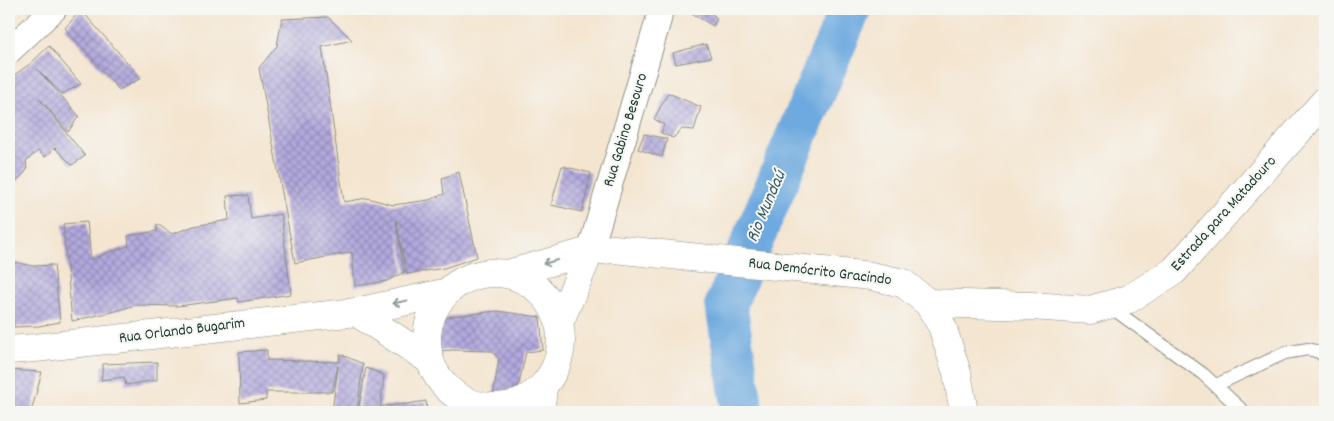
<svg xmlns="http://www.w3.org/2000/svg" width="1334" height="421" font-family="Dekko,sans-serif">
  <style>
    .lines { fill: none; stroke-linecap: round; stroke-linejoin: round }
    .river { stroke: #6eaadf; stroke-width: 42 }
    .building { fill: url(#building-cross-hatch) }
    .service-casing { stroke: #8a9182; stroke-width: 14 }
    .minor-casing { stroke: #8a9182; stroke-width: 27 }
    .tertiary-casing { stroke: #8a9182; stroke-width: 29 }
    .secondary-casing { stroke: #8a9182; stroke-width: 29 }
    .service { stroke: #fff; stroke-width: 12 }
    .minor { stroke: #fff; stroke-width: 25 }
    .tertiary { stroke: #fff; stroke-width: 28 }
    .secondary { stroke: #fff; stroke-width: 28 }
    .oneway { stroke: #8f9e9a }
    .labels { text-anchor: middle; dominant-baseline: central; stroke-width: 4; stroke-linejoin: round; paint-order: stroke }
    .street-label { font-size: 16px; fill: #1f3d34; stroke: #f6f6f2 }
    .water-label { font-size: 18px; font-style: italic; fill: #375e67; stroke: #f6f6f2 }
  </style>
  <defs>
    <pattern id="building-cross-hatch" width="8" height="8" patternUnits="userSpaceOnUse" patternTransform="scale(1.25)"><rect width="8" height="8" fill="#b3a9de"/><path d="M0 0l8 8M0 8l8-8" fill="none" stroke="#918bb5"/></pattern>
  </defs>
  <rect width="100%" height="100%" fill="#f6f6f2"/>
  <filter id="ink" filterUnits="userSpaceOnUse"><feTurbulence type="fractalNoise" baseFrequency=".02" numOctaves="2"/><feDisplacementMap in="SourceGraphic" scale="10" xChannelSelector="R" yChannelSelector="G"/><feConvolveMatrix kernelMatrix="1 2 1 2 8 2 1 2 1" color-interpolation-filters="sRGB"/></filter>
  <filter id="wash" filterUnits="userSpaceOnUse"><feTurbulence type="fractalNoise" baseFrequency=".0096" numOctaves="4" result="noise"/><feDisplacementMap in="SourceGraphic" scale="20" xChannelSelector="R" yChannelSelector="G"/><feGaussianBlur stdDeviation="1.12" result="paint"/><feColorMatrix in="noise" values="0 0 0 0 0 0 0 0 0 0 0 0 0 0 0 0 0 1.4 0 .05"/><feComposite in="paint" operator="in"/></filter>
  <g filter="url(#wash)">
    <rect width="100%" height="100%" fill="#f4e5d0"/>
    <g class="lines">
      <!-- river -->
      <path class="river" d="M 743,412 L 726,304 L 850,9"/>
    </g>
    <g id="blocks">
      <!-- building -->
      <path class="building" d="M 691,9 L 706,9 L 717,18 L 713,26 L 690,12 Z
        M 81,10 L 141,78 L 119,90 L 65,28 Z
        M 328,17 L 352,40 L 322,47 L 344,202 L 367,198 L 393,205 L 429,200 L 444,194 L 442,178 L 459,172 L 477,257 L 444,268 L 407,274 L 396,220 L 404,272 L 387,281 L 355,286 L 352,252 L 295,263 L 259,68 L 277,46 L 282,19 Z
        M 706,44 L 711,57 L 676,64 L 673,53 Z
        M 49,46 L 81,84 L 62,94 L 37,69 L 79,116 L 68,132 L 39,98 L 85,156 L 72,165 L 55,148 L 45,157 L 38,151 L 26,161 L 27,170 L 16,182 L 9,174 L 9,79 L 31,63 Z
        M 668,93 L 701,107 L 694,130 L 682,129 L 673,138 L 661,133 L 664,125 L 654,119 Z
        M 644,134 L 667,139 L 662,157 L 638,149 Z
        M 562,166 L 591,173 L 582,212 L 551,205 Z
        M 248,195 L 251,219 L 281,214 L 291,294 L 239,302 L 238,298 L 178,306 L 135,305 L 116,311 L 72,321 L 63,224 L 87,222 L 91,260 L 109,252 L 129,246 L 128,236 L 157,231 L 157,224 L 172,234 L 194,226 L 229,220 L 227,196 Z
        M 9,261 L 33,266 L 54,265 L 60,322 L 39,326 L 14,327 L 9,290 Z
        M 497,311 L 540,317 L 543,350 L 526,352 L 515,401 L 493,396 L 499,359 L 492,351 L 452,350 L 437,351 L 436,321 L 453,316 Z
        M 267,350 L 267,360 L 339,362 L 340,354 L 363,364 L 357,412 L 332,412 L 338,366 L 332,392 L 266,392 L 266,400 L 240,403 L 239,352 Z
        M 157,362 L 157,380 L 126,385 L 124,377 L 101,380 L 103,364 Z
        M 366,368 L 384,375 L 380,412 L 358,412 Z
        M 9,370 L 42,372 L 31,412 L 12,412 L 9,411 Z
        M 426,401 L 427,412 L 383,412 L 383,406 L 407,404 Z"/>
    </g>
  </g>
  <g filter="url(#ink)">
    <use href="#blocks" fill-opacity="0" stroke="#8a9182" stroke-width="1"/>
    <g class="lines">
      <defs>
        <path id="service" d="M 1109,306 L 1203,374 L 1244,412
          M 1216,385 L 1285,353 L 1308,349 L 1319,352 L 1325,357"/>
        <path id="minor" d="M 9,51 L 54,9
          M 590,251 L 659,18 L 659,9"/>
        <path id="tertiary" d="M 928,303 L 1031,306 L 1090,310 L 1129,299 L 1174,271 L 1325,101
          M 477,407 L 482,412
          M 540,412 L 543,388"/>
        <path id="secondary" d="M427 340a67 67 0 1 1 134 0a67 67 0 1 1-134 0Z
          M 511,273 L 590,251 L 614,249 L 871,276 L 903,283 L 928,303 L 942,326 L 957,373 L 964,412
          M 356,312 L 428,359
          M 560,321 L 590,251
          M 9,350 L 35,348 L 356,312 L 444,293"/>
      </defs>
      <!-- service casing -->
      <use href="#service" class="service-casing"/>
      <!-- minor casing -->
      <use href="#minor" class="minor-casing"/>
      <!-- tertiary casing -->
      <use href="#tertiary" class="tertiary-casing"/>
      <!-- secondary casing -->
      <use href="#secondary" class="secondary-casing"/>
      <!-- service -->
      <use href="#service" class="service"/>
      <!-- minor -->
      <use href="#minor" class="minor"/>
      <!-- tertiary -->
      <use href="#tertiary" class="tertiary"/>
      <!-- secondary -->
      <use href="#secondary" class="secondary"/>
    </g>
    <!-- one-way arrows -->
    <defs><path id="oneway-shaft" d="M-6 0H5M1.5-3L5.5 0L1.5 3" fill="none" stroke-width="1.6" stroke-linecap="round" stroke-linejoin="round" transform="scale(1.25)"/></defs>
    <g class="oneway">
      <use href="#oneway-shaft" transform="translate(550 262) rotate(164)"/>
      <use href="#oneway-shaft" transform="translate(400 302) rotate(168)"/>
    </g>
  </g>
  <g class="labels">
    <!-- street labels -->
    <g class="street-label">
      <text transform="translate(626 130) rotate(-73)">Rua Gabino Besouro</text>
      <text transform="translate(1224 214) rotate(-48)">Estrada para Matadouro</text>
      <text transform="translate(820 272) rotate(7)">Rua Demócrito Gracindo</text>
      <text transform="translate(182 331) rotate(-7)">Rua Orlando Bugarim</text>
    </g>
    <!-- water labels -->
    <g class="water-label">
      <text transform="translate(767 207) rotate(-67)">Rio Mundaú</text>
    </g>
  </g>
  <!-- margin -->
  <rect width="1334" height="421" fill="none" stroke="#f6f6f2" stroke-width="30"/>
</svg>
